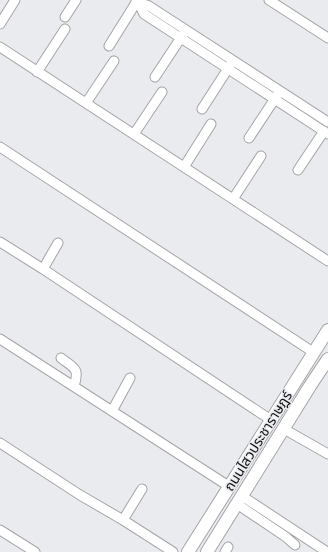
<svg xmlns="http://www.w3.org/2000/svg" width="328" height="552" font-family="'IBM Plex Sans','Noto Sans Thai',sans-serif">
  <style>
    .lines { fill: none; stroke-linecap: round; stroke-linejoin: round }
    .minor-casing { stroke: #a4a5a8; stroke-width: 11 }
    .major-casing { stroke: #a4a5a8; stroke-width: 14 }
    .minor { stroke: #fff; stroke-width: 9 }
    .major { stroke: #fff; stroke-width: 12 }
    .labels { text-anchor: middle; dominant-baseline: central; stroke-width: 3; stroke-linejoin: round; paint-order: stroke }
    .street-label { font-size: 14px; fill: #121213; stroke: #e9ebee }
  </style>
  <rect width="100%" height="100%" fill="#e9ebee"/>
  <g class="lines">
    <defs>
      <path id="minor" d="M 269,0 L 328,38
        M 136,1 L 149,6 L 328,122
        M 138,2 L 144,14 L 328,134
        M 65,17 L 76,0
        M 0,24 L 15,0
        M 109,46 L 137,1
        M 0,47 L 328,261
        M 37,72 L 65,29
        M 155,77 L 184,33
        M 86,103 L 114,61
        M 202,109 L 231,64
        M 134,134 L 162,92
        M 249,138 L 278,94
        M 0,147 L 313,352
        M 184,167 L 211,124
        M 298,170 L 324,131
        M 233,199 L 261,156
        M 0,242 L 43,269 L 271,420
        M 43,269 L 58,243
        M 0,339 L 230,487
        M 61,358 C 74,368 80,368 74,386
        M 112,411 L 130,378
        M 284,429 L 328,454
        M 0,443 L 80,495 L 123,520 L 173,552
        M 242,496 L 327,552
        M 237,504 L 286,537 L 295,545
        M 123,520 L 142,489
        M 0,530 L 35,552
        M 225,552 L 228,547"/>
      <path id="major" d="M 188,552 L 328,330
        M 207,552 L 310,386 L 328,359"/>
    </defs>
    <!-- minor casing -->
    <use href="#minor" class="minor-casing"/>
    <!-- major casing -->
    <use href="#major" class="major-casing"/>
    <!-- minor -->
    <use href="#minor" class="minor"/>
    <!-- major -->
    <use href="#major" class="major"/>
  </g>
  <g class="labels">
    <!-- street labels -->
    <g class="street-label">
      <text transform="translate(258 441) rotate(-58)">ถนนไสวประชาราษฎร์</text>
    </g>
  </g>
</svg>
